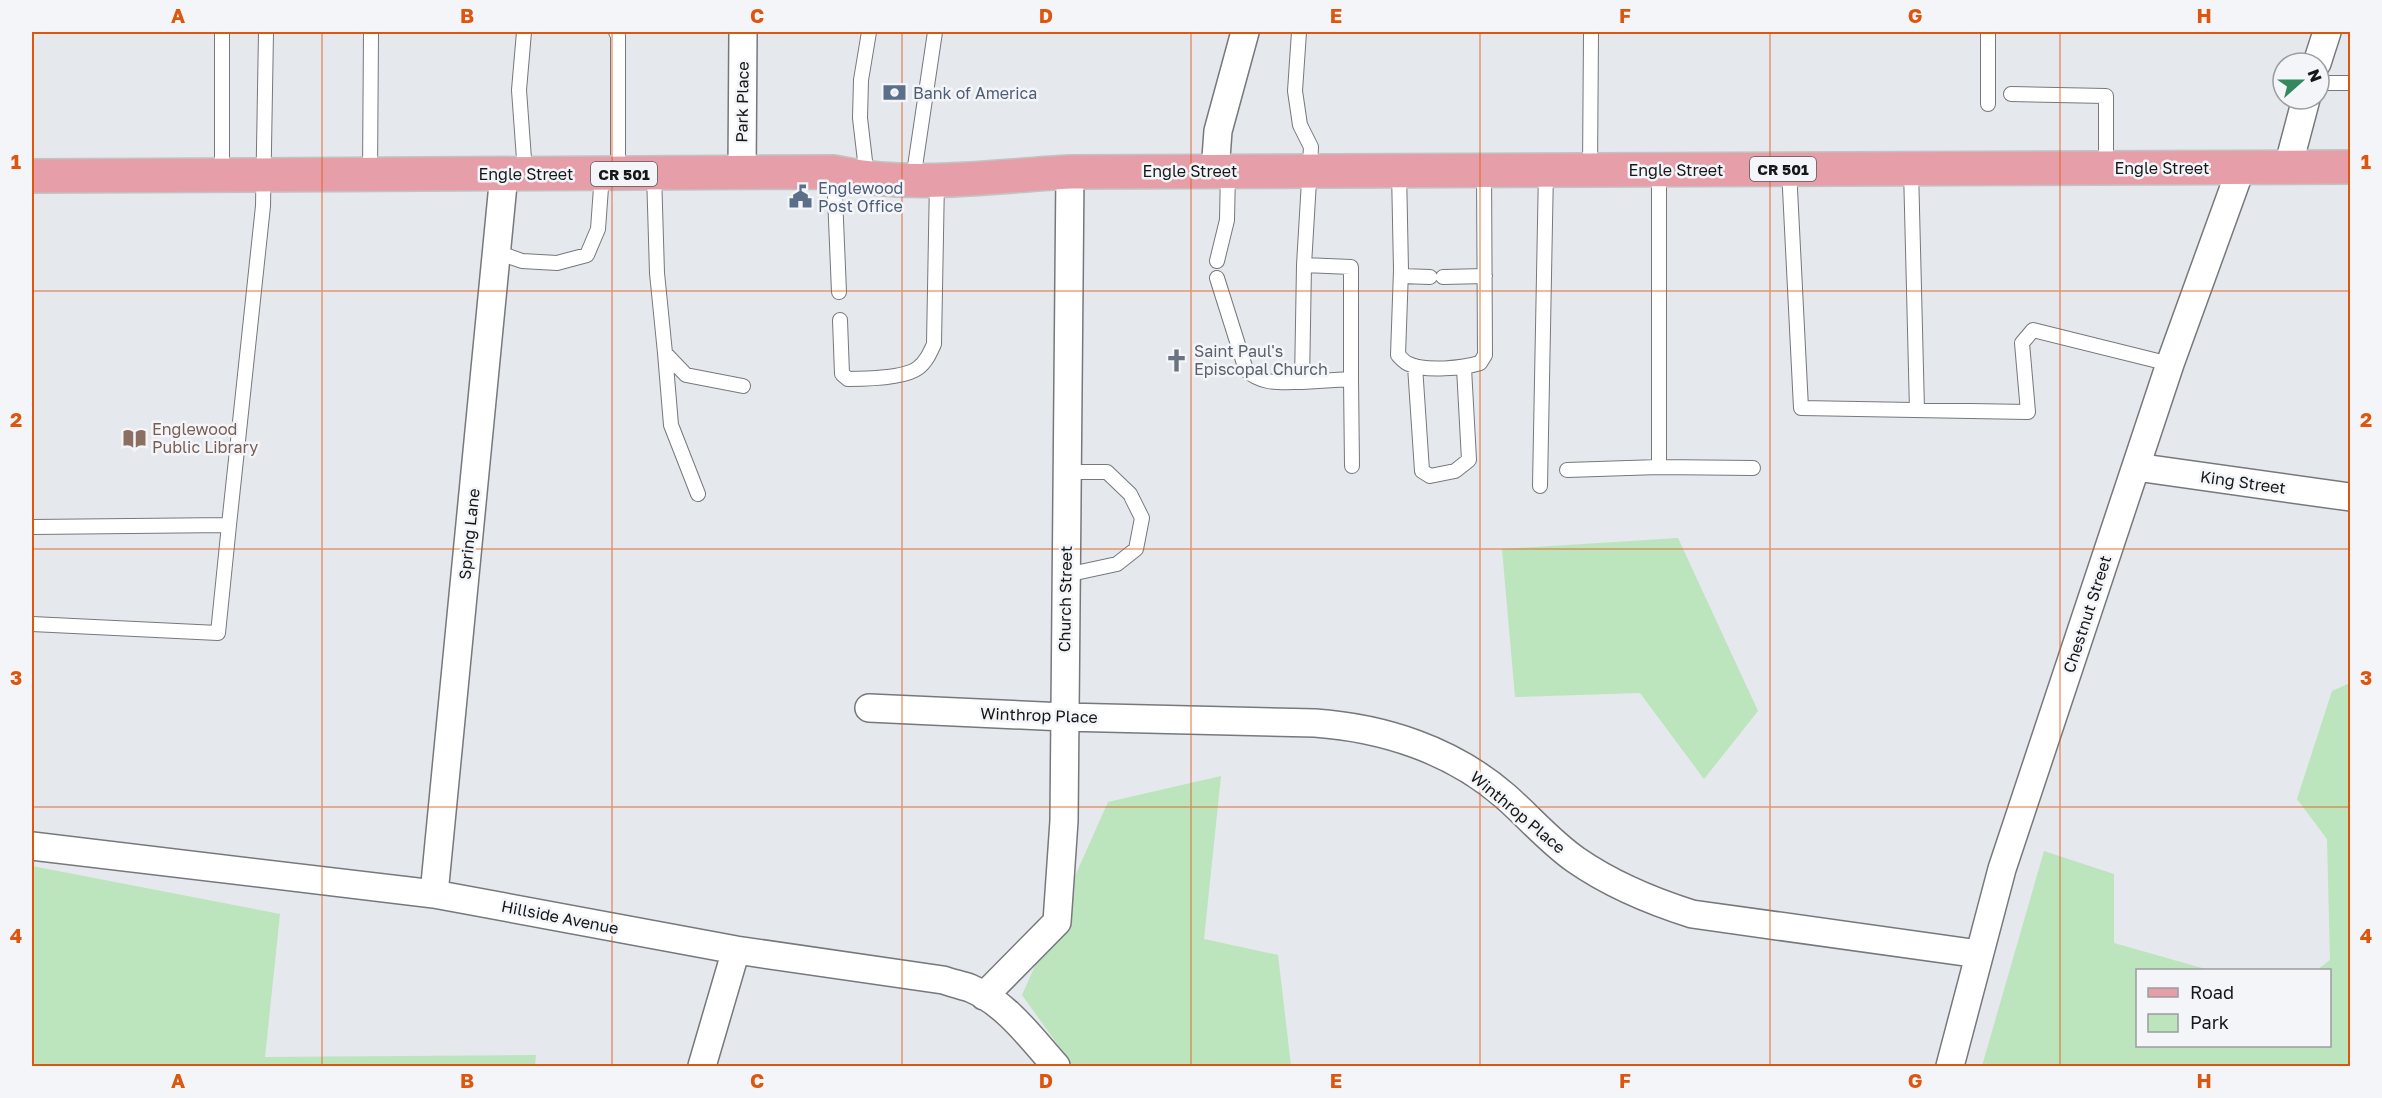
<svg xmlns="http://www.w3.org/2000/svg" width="2382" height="1098" font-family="'Golos Text',sans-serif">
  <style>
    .green { fill: #bce4bd }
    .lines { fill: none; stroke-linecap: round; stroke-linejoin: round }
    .service-casing { stroke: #76787c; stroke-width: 16 }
    .minor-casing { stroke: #76787c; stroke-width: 30 }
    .primary-casing { stroke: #c2c3c3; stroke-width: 36 }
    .service { stroke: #fff; stroke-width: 14 }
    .minor { stroke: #fff; stroke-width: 27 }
    .primary { stroke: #e69ea9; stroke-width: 33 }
    .grid { fill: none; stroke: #de560d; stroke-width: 1.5; stroke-opacity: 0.55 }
    .labels { text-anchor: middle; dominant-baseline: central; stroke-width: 5; stroke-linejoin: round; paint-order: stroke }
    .shield { fill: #f3f5f9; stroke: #585a5c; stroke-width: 1.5 }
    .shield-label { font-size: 15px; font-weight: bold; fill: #161718 }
    .service-label { font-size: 16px; fill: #4e5e75; stroke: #f3f5f9; text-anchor: start }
    .street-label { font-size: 16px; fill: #161718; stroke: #f3f5f9 }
    .worship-label { font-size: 16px; fill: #5b616d; stroke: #f3f5f9; text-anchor: start }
    .education-label { font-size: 16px; fill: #785e54; stroke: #f3f5f9; text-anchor: start }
    .neatline { fill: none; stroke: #de560d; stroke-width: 2 }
    .grid-label { font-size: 20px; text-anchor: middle; font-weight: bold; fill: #de560d }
  </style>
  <rect width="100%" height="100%" fill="#e5e8ec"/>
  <!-- green -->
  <path class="green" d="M 1678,538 L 1758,711 L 1704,779 L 1640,693 L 1515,697 L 1502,549 Z
    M 2350,683 L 2350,1066 L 1982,1066 L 2044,851 L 2114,874 L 2114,943 L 2209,970 L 2138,970 L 2138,1046 L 2330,1046 L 2330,970 L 2317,970 L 2330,960 L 2327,839 L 2297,799 L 2332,691 Z
    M 1221,776 L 1204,939 L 1278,955 L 1291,1066 L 1073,1066 L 1022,995 L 1108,802 Z
    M 32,866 L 280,914 L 265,1057 L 536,1055 L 535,1066 L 32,1066 Z"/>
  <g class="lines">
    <defs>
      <path id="service" d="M 222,32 L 222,175
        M 524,32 L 519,90 L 525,173
        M 616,32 L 618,36 L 618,174
        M 1299,32 L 1295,91 L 1300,125 L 1311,147 L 1304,265 L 1302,382 L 1351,379 L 1351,267 L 1304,265
        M 2319,83 L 2350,83
        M 2011,94 L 2106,96 L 2106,168
        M 1988,104 L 1988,32
        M 1789,169 L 1801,408 L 2028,412 L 2022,343 L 2033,330 L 2170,364
        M 1911,169 L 1917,410
        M 1590,170 L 1591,32
        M 1659,170 L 1659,467 L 1753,468
        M 1399,171 L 1401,270 L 1398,355 C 1401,358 1405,363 1409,364 C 1425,372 1464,368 1480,363 L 1485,355 L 1484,170
        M 834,172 L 839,292
        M 654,173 L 657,273 L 665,353 L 686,375 L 743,386
        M 370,174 L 371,32
        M 867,178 L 860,118 L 861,80 L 869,32
        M 913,180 L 935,32
        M 497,252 L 522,261 L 557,263 L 587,255 L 598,229 L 602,174
        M 1217,261 L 1227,220 L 1228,171
        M 1401,276 L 1430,277
        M 1443,277 L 1485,276
        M 1217,278 L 1246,370 C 1262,385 1281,382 1302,382
        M 840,320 L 842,374 L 848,379 C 865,379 905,378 918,368 C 926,362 930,353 934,344 L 937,180
        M 665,353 L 671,425 L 698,494
        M 1415,366 L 1422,471 L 1430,476 L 1455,471 L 1469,460 L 1464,368
        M 1351,379 L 1352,466
        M 1567,470 L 1659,467
        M 1540,486 L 1546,170
        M 32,527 L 229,525 L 263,206 L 266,32
        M 1066,575 L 1117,564 L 1136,549 L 1142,518 L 1130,494 L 1107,472 L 1067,472
        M 32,624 L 218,633 L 229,525"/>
      <path id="minor" d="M 2317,63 L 2327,32
        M 2288,167 L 2306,99
        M 1215,171 L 1218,131 L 1245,32
        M 742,173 L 743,32
        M 2136,467 L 2350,497
        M 869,708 L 1064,717 L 1315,723 C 1384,728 1452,750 1505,796 C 1529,817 1550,842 1576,860 C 1612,885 1651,901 1692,914 L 1979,954
        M 32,846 L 434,894 L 736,950 L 943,980 C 952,983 961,985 970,988 C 1006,1003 1031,1038 1056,1066
        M 434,894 L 504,174
        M 984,996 L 1057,922 L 1064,821 L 1070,172
        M 702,1066 L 736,950
        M 1950,1066 L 2002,869 L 2170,364 L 2241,168"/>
      <path id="primary" d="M 32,176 L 834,172 C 911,189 993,176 1070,172 L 2350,167"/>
    </defs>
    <!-- service casing -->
    <use href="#service" class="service-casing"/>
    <!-- minor casing -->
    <use href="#minor" class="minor-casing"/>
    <!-- primary casing -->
    <use href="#primary" class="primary-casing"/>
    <!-- service -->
    <use href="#service" class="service"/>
    <!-- minor -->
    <use href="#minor" class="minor"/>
    <!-- primary -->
    <use href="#primary" class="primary"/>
  </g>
  <!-- grid -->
  <path class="grid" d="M 322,32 L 322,1066M 612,32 L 612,1066M 902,32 L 902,1066M 1191,32 L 1191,1066M 1480,32 L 1480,1066M 1770,32 L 1770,1066M 2060,32 L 2060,1066M 32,291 L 2350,291M 32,549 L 2350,549M 32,807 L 2350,807"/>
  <!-- icons -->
  <defs>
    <symbol id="bank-bare" viewBox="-9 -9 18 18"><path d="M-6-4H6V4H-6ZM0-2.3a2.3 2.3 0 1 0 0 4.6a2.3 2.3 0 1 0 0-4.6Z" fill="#5c6f8a" stroke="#f3f5f9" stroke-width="2.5" paint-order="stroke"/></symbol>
    <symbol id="civic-bare" viewBox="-9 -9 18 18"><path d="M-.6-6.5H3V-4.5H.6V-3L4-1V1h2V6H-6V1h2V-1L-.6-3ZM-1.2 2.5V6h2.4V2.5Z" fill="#5c6f8a" stroke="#f3f5f9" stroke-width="2.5" paint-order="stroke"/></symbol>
    <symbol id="church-bare" viewBox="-9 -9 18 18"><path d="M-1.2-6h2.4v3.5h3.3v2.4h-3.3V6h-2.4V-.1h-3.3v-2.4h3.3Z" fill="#6b7280" stroke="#f3f5f9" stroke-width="2.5" paint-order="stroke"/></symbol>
    <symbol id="library-bare" viewBox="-9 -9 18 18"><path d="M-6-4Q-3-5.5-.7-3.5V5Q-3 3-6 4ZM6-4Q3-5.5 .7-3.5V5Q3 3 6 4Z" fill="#8d6e63" stroke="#f3f5f9" stroke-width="2.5" paint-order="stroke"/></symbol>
  </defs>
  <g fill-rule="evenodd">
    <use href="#bank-bare" x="878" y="76" width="33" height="33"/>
    <use href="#civic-bare" x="784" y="180" width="33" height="33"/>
    <use href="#church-bare" x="1160" y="344" width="33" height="33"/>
    <use href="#library-bare" x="118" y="422" width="33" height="33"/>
  </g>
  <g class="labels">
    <!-- shield labels -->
    <g class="shield">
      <rect x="1750" y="157" width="66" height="24" rx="4.5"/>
      <rect x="591" y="162" width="66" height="24" rx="4.5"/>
    </g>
    <g class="shield-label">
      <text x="1783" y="169">CR 501</text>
      <text x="624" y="174">CR 501</text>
    </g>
    <!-- service labels -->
    <g class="service-label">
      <text x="913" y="93">Bank of America</text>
      <text x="818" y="188">Englewood<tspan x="818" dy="18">Post Office</tspan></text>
    </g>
    <!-- street labels -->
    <g class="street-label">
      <text transform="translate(742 102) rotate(-89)">Park Place</text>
      <text x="2162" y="168">Engle Street</text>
      <text x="1676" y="170">Engle Street</text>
      <text x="1190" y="171">Engle Street</text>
      <text x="526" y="174">Engle Street</text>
      <text transform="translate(2243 482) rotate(8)">King Street</text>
      <text transform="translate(469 534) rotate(-84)">Spring Lane</text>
      <text transform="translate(1065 599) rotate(-89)">Church Street</text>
      <text transform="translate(2087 614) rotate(-72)">Chestnut Street</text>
      <text transform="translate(1039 715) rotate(2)">Winthrop Place</text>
      <text transform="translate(1518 812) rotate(40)">Winthrop Place</text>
      <text transform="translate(560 917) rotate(11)">Hillside Avenue</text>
    </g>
    <!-- worship labels -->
    <g class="worship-label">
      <text x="1194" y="351">Saint Paul's<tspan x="1194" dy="18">Episcopal Church</tspan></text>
    </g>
    <!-- education labels -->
    <g class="education-label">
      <text x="152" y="429">Englewood<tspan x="152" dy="18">Public Library</tspan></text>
    </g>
  </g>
  <!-- border -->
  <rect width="2382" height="1098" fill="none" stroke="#f3f5f9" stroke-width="66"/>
  <!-- legend -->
  <rect x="2136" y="969" width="195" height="78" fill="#f3f5f9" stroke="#9b9c9f" stroke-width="1.5"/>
  <rect x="2148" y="988" width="30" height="9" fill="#e69ea9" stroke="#9b9c9f" stroke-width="1.5"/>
  <text x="2190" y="999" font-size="18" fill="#161718">Road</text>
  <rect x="2148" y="1014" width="30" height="18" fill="#bce4bd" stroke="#9b9c9f" stroke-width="1.5"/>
  <text x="2190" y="1029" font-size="18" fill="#161718">Park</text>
  <!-- north arrow -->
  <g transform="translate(2301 81) rotate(69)"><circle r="28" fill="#f3f5f9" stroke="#9b9c9f" stroke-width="1.5"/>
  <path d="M0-4.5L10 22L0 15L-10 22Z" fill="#34895c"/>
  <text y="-9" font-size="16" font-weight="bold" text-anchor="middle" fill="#161718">N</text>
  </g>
  <rect x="33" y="33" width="2316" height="1032" class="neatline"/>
  <g class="grid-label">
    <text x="178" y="23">A</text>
    <text x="467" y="23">B</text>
    <text x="757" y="23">C</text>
    <text x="1046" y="23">D</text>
    <text x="1336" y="23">E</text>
    <text x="1625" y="23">F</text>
    <text x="1915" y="23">G</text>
    <text x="2204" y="23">H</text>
    <text x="16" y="169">1</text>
    <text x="2366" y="169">1</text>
    <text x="16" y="427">2</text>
    <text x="2366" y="427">2</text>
    <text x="16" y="685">3</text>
    <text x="2366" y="685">3</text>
    <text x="16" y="943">4</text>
    <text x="2366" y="943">4</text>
    <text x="178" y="1088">A</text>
    <text x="467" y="1088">B</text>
    <text x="757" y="1088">C</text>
    <text x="1046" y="1088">D</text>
    <text x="1336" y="1088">E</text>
    <text x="1625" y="1088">F</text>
    <text x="1915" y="1088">G</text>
    <text x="2204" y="1088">H</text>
  </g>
</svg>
